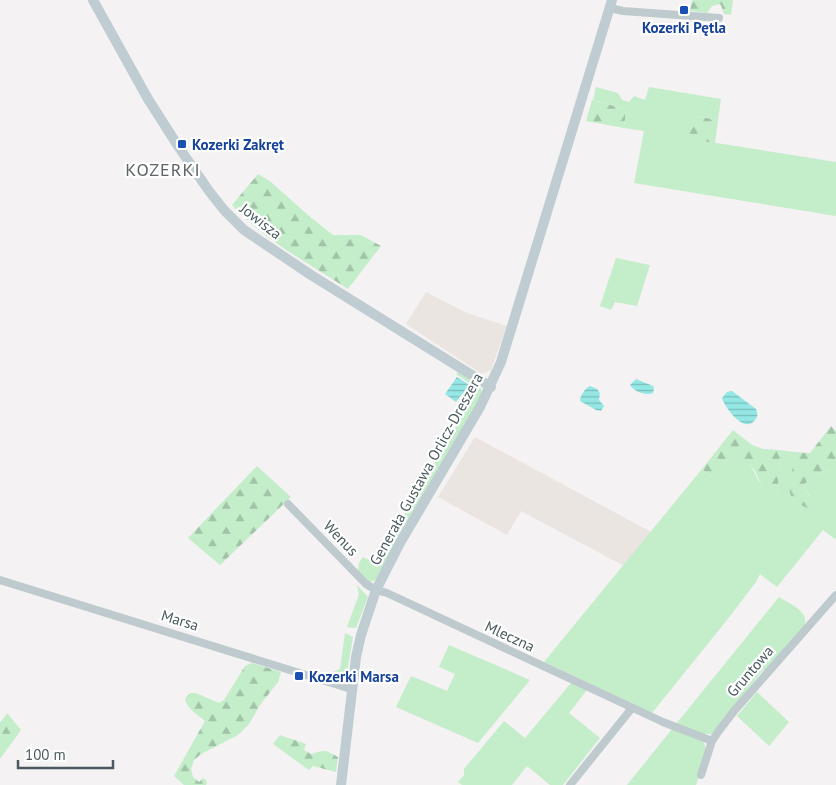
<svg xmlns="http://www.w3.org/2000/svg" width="836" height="785" font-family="'PT Sans',sans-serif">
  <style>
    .commercial { fill: #eae5e0 }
    .green { fill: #c4edca }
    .forest { fill: url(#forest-firs) }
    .water { fill: url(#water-rules) }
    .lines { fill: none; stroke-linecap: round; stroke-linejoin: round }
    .street { stroke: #becacd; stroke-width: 8 }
    .secondary { stroke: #bfccd2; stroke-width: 10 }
    .transit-dot { fill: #1a4fb4; stroke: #fff; stroke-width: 2 }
    .labels { text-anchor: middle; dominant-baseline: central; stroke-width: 4.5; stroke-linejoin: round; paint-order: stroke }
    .transit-label { font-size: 15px; font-weight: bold; fill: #164399; stroke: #fff; text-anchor: start }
    .street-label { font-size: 15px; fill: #4a5a5e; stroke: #fff }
    .quarter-label { font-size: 18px; letter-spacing: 1px; fill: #5e6466; stroke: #fff }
  </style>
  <defs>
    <pattern id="forest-firs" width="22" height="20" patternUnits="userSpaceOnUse" patternTransform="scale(1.25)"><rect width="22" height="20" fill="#c4edca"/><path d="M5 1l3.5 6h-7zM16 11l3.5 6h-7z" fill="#a1c3a7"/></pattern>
    <pattern id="water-rules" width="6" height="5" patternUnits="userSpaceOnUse" patternTransform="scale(1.25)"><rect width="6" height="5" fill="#94e7e4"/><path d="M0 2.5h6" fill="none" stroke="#7bbebc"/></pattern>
  </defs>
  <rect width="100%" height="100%" fill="#f4f2f2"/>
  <!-- commercial -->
  <path class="commercial" d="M 426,292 L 467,313 L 507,326 L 491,370 L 482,374 L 406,324 Z
    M 475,437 L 651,532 L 624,566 L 521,511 L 507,535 L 438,497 Z"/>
  <!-- green -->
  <path class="green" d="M 596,87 L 618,93 L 622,100 L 629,102 L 634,96 L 645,100 L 649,87 L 721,99 L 718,120 L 696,116 L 685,138 L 836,162 L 836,216 L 634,183 L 644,131 L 624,128 L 626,109 L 593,100 Z
    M 616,258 L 650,265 L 637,306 L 615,302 L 611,310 L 600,306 Z
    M 459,372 L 481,388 L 482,393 L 479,401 L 399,536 L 377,578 L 374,581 L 369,582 L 358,572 L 359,563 L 363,557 L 376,564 L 466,409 L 460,405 L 472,385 L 456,374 Z
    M 779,450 L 794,452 L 793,499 L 799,504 L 807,508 L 810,496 L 805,490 L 804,485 C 810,477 826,469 836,468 L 836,537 L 835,539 L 823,530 L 777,587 L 760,574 L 756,582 L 727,620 L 652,713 L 544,662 L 702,469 L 711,477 L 727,460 C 750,456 749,464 759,481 C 763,487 771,493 777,498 C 777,481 782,465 779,450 Z
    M 357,585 L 368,597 L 356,628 L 347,627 L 359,594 Z
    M 779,597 C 789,604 808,610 805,624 L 765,671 L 763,670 L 712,734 L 701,734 L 676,724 Z
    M 345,633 L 353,637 L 346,678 L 340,682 L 329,678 L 333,672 L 340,669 Z
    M 449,645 L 530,680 L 478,743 L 396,707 L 411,676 L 447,691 L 455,674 L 439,667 Z
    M 571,683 L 587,690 L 569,713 L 600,738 L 563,785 L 550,785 L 527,766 L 512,785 L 462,785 L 458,782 L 464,775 L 464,769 L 504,721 L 525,738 Z
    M 757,692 L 789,722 L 769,746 L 737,716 Z
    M 672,729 C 680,732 690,734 698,738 C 715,746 700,772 696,785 L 627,785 Z"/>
  <!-- forest -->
  <path class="forest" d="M 692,0 L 733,0 L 731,15 L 724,14 L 721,5 L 719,4 L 712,6 L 707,13 L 690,11 Z
    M 592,100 L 626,109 L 624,128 L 586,121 Z
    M 690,115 L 718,120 L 715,143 L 685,138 C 684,129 683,120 690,115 Z
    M 258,174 L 271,182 L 309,216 L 333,235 L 361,235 L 381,246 L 348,289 C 308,263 264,240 232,205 Z
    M 831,426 L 836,431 L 836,468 C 826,469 810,477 804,485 L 805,490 L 815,504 L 807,508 C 776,495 796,477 793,455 L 794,452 L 810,453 Z
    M 733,430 L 752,445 L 763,449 L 779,450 C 782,465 777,482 777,498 L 770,497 C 754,479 758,455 727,460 L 711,477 L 702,469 Z
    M 257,466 L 291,497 L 220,565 L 188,538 Z
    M 252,663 L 281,672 L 278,682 L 260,705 L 249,724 L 238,735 L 201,754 L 194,760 L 191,769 L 193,777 L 199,782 L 203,778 L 207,781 L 206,785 L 184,785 L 174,776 L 205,721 C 198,715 187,709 185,699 L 190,693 L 196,693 L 219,703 L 224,700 L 245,666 Z
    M 7,713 L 21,730 L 0,759 L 0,723 Z
    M 280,735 L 306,744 L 304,750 L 311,754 C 325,750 324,749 338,757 L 336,772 L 313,766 L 309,770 L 273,744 Z"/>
  <!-- water -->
  <path class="water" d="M 457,377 L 471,386 L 464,395 L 462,394 L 456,402 L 445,394 Z
    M 636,379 L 653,386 L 654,388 L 653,393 C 645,396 635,392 630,385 Z
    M 590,386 L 597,389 L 600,393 L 599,400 L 604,406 L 601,411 L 596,410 L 580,401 C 580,396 585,388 590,386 Z
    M 732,391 L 756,409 C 758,414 758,417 754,421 C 744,433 725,408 722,398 L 727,392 Z"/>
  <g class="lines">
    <!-- street -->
    <path class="street" d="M 610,8 L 623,11 L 719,18
      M 288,504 L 366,584 L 376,590 L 387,593 L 663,722 L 712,741
      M 0,580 L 351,689
      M 701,775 L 712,741 L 718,732 L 734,711 L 836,595
      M 570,785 L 632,708"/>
    <!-- secondary -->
    <path class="secondary" d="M 93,0 L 148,99 L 178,146 L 209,191 L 224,210 L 244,230 L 311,275 L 491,387
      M 341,785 L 356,657 L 361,635 L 376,590 L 400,543 L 480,407 L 501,362 L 612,0"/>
  </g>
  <!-- markers -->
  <g class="transit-dot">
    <rect x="679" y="5" width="10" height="10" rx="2.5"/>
    <rect x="177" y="139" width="10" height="10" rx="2.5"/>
    <rect x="294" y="671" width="10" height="10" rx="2.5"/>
  </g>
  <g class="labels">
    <!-- transit labels -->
    <g class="transit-label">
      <text x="684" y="27" text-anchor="middle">Kozerki Pętla</text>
      <text x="192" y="144">Kozerki Zakręt</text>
      <text x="309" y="676">Kozerki Marsa</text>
    </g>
    <!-- street labels -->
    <g class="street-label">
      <text transform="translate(261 221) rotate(38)">Jowisza</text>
      <text transform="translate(426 469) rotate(-61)">Generała Gustawa Orlicz-Dreszera</text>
      <text transform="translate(341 538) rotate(46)">Wenus</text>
      <text transform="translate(180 620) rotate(17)">Marsa</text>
      <text transform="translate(510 636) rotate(25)">Mleczna</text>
      <text transform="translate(750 671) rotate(-49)">Gruntowa</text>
    </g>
    <!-- quarter labels -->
    <g class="quarter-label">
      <text x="163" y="169">KOZERKI</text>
    </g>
  </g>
  <!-- scale -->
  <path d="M18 760v8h95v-8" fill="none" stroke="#4a5a5e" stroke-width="2.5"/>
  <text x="25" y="760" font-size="15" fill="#4a5a5e" stroke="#ffffff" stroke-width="4" paint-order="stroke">100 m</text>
</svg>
